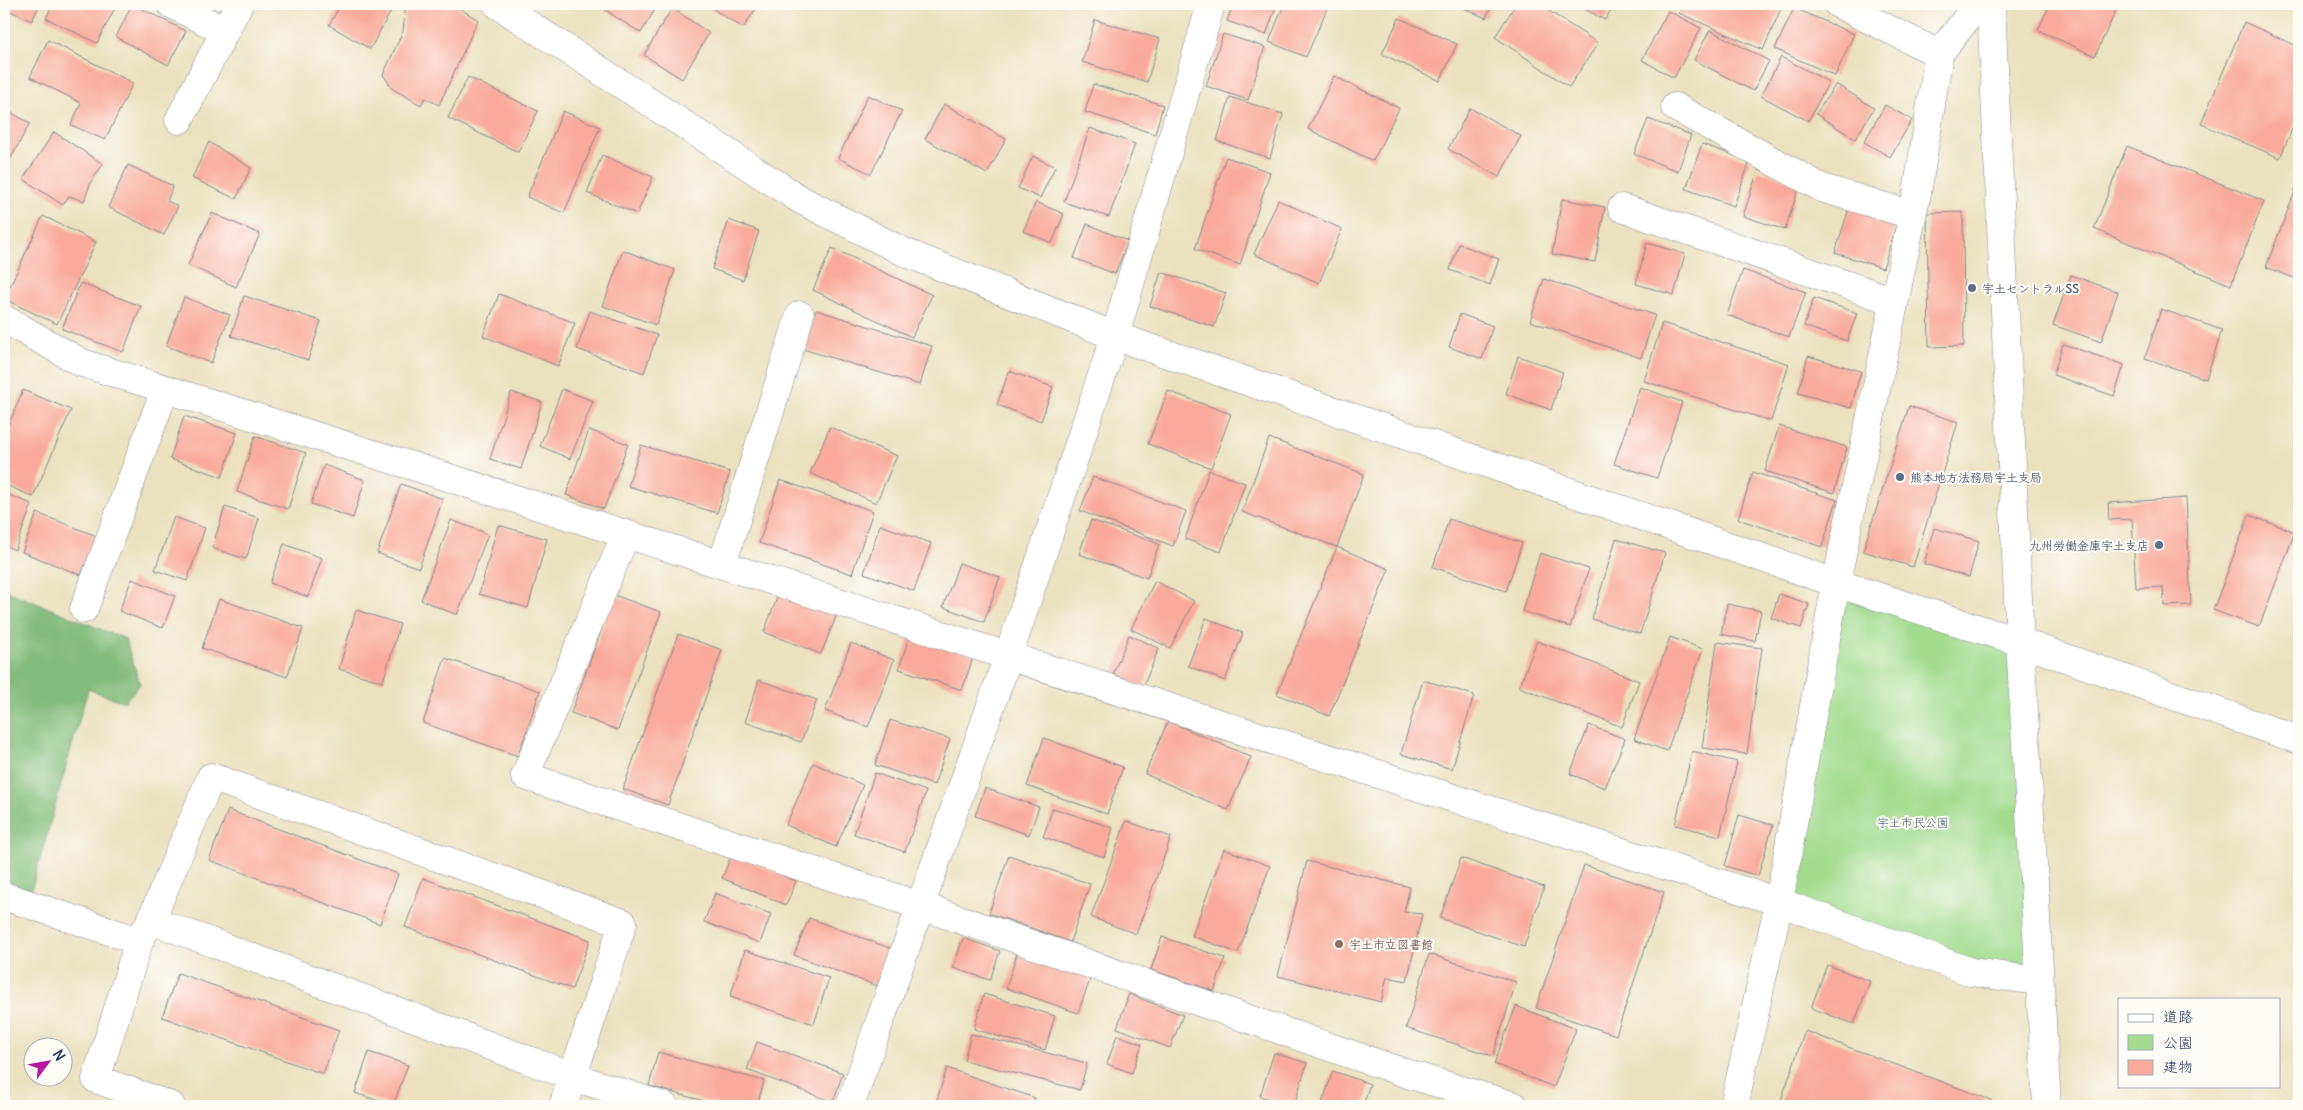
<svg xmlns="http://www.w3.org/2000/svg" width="2303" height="1110" font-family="Delius,'Klee One',sans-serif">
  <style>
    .green { fill: #a3dc8f; stroke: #5f8676 }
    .forest { fill: #82bc7a; stroke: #4e766c }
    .building { fill: #f9aa9b }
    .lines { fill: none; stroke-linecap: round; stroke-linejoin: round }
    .minor-casing { stroke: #83888e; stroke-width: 29 }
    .minor { stroke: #fff; stroke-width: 28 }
    .service-dot { fill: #5c6f8a; stroke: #fdfcf7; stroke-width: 2 }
    .education-dot { fill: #8d6e63; stroke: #fdfcf7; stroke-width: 2 }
    .labels { text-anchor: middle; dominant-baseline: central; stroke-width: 4; stroke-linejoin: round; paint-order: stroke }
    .service-label { font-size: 12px; font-weight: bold; fill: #4e5e75; stroke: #fdfcf7; text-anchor: start }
    .park-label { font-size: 12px; fill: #3d5a6a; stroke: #fdfcf7 }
    .education-label { font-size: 12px; font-weight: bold; fill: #785e54; stroke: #fdfcf7; text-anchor: start }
  </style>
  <rect width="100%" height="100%" fill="#fdfcf7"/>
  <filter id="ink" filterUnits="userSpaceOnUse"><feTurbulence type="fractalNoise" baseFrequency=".02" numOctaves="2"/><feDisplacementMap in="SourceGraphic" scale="10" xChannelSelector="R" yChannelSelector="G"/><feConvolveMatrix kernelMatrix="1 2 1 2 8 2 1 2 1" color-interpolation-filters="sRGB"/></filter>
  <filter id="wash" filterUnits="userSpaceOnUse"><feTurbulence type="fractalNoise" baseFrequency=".0096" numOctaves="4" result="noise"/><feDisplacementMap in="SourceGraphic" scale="20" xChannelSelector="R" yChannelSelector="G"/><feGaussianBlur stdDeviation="1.12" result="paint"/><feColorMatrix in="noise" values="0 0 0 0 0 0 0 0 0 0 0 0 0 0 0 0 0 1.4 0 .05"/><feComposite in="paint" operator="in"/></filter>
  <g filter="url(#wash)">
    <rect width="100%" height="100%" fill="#ebe1bf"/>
    <!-- green -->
    <path class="green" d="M 1836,583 L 2020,642 L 2040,981 L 1779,902 Z"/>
    <!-- forest -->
    <path class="forest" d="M 4,590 L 125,639 L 140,684 L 124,702 L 88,689 L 30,894 L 4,885 Z"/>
    <g id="blocks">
      <!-- building -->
      <path class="building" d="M 4,4 L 40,4 L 32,21 L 4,8 Z
        M 53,4 L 117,4 L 97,43 L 46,18 Z
        M 132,4 L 186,31 L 168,65 L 116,37 Z
        M 341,4 L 395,4 L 370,49 L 329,25 Z
        M 406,4 L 453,4 L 478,20 L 439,105 L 425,98 L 421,105 L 393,89 L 383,75 L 403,31 Z
        M 608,4 L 658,4 L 641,33 L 605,10 Z
        M 705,4 L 759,4 L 743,28 Z
        M 1233,4 L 1277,4 L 1266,35 L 1227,21 Z
        M 1284,4 L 1329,4 L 1306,57 L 1269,42 Z
        M 1454,4 L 1492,4 L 1486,18 Z
        M 1516,4 L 1538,4 L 1598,43 L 1569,87 L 1495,37 Z
        M 1575,4 L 1614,4 L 1605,20 Z
        M 1683,4 L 1783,4 L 1763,50 L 1679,13 Z
        M 2050,4 L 2119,4 L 2095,56 L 2038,30 Z
        M 672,8 L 709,33 L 682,79 L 644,55 Z
        M 1794,8 L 1854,34 L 1835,76 L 1775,49 Z
        M 1668,11 L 1701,28 L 1674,78 L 1642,60 Z
        M 1399,18 L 1457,44 L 1440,81 L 1382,54 Z
        M 1095,20 L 1160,39 L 1147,82 L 1082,62 Z
        M 2244,22 L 2299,47 L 2299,113 L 2280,158 L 2201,124 Z
        M 1710,30 L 1769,61 L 1753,91 L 1694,60 Z
        M 1223,34 L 1265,47 L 1248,100 L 1206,86 Z
        M 48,40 L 133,83 L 105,140 L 71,125 L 81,103 L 30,77 Z
        M 1781,57 L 1829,82 L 1808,121 L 1761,96 Z
        M 1334,76 L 1399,108 L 1373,161 L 1308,129 Z
        M 468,77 L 538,111 L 518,152 L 448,118 Z
        M 1093,84 L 1163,105 L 1155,134 L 1085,112 Z
        M 1836,84 L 1874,108 L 1855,139 L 1816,114 Z
        M 868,95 L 902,111 L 871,174 L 838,158 Z
        M 1230,97 L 1283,114 L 1270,158 L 1217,141 Z
        M 944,104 L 1006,139 L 987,174 L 925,139 Z
        M 1885,105 L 1912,120 L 1890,157 L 1864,142 Z
        M 1470,108 L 1521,136 L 1499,177 L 1448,149 Z
        M 4,109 L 30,123 L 4,171 Z
        M 563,111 L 600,127 L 564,213 L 527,197 Z
        M 1648,119 L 1691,135 L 1678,171 L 1634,154 Z
        M 1090,128 L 1135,144 L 1109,217 L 1064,202 Z
        M 54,132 L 103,164 L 91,182 L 84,201 L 69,196 L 63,205 L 23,179 Z
        M 209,142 L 251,168 L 236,199 L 192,178 Z
        M 1702,144 L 1750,161 L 1734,206 L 1686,189 Z
        M 2127,146 L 2264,201 L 2231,285 L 2094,229 Z
        M 602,155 L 653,177 L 637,214 L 587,193 Z
        M 1033,156 L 1055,167 L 1040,198 L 1018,188 Z
        M 1226,157 L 1270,172 L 1240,265 L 1195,249 Z
        M 128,165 L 173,186 L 167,201 L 178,206 L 164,235 L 108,207 Z
        M 1758,170 L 1800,184 L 1785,230 L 1743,216 Z
        M 2299,181 L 2299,280 L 2266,267 Z
        M 1562,199 L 1605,207 L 1595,262 L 1552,254 Z
        M 1278,200 L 1342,229 L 1319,283 L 1254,254 Z
        M 1036,202 L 1064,214 L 1052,243 L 1023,231 Z
        M 1849,208 L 1897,223 L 1883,268 L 1835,253 Z
        M 1963,212 L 1964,346 L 1929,347 L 1927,213 Z
        M 212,213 L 260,234 L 236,287 L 188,265 Z
        M 43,216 L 96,242 L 57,324 L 4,299 Z
        M 729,220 L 759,231 L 743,280 L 712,269 Z
        M 1087,224 L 1128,241 L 1115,274 L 1074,258 Z
        M 1647,243 L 1685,254 L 1674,295 L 1636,284 Z
        M 1459,244 L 1499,259 L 1490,285 L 1450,270 Z
        M 832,248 L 932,295 L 912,337 L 813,290 Z
        M 623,250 L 675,270 L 656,325 L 603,306 Z
        M 1743,270 L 1806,292 L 1789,337 L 1727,315 Z
        M 1161,272 L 1226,293 L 1214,327 L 1150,306 Z
        M 2071,275 L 2118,292 L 2101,342 L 2053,325 Z
        M 1544,279 L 1655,315 L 1641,358 L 1530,321 Z
        M 80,283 L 141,306 L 123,352 L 62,329 Z
        M 499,294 L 575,323 L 558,366 L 483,336 Z
        M 244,296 L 321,321 L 308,360 L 231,336 Z
        M 184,297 L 230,315 L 211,363 L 166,346 Z
        M 1814,298 L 1857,313 L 1847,341 L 1804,326 Z
        M 2161,309 L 2222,330 L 2206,379 L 2145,358 Z
        M 816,310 L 932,346 L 920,385 L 803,349 Z
        M 590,311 L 657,335 L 644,373 L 577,349 Z
        M 1460,314 L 1493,326 L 1482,359 L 1449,347 Z
        M 1662,323 L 1789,364 L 1771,421 L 1644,381 Z
        M 2063,344 L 2124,365 L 2114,396 L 2053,375 Z
        M 1518,356 L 1563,372 L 1551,410 L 1506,394 Z
        M 1808,356 L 1861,371 L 1851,408 L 1798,393 Z
        M 1009,371 L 1053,387 L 1041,421 L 997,405 Z
        M 1640,387 L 1682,402 L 1657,478 L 1614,464 Z
        M 562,389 L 593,401 L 570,459 L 540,446 Z
        M 23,390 L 71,410 L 33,497 L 4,484 L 4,435 Z
        M 1168,391 L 1231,414 L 1211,468 L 1148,444 Z
        M 511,392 L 542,402 L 521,469 L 490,459 Z
        M 1909,406 L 1958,422 L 1913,567 L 1863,551 Z
        M 184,416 L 237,433 L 222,477 L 170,459 Z
        M 1779,426 L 1847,447 L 1834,493 L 1765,471 Z
        M 830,427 L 897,456 L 876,503 L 810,473 Z
        M 589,430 L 628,444 L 604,509 L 566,495 Z
        M 255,436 L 306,453 L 288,509 L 237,492 Z
        M 1269,438 L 1364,474 L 1337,547 L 1242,512 Z
        M 641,445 L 730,472 L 717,513 L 628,486 Z
        M 324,465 L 365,480 L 353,518 L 311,504 Z
        M 1209,470 L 1245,483 L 1221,552 L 1185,539 Z
        M 1753,472 L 1837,500 L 1822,547 L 1738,519 Z
        M 1093,477 L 1186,511 L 1173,546 L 1080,511 Z
        M 780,480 L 873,511 L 852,574 L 759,543 Z
        M 401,484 L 443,499 L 419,568 L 377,553 Z
        M 4,493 L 32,504 L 15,550 L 4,545 Z
        M 2186,498 L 2191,605 L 2164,606 L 2163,587 L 2136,588 L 2132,519 L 2109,520 L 2108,503 Z
        M 225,507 L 259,518 L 246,559 L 212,548 Z
        M 37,513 L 97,536 L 81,575 L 22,552 Z
        M 2249,515 L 2295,532 L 2259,627 L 2213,610 Z
        M 174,517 L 205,528 L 187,581 L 155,570 Z
        M 1449,519 L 1522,543 L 1506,591 L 1433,567 Z
        M 451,520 L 488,534 L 457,615 L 421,600 Z
        M 1091,520 L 1159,544 L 1147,578 L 1079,554 Z
        M 498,525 L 547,539 L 528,608 L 479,594 Z
        M 880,525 L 931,543 L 914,591 L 864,573 Z
        M 1934,528 L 1979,541 L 1969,577 L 1924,564 Z
        M 1616,539 L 1665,553 L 1640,634 L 1592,619 Z
        M 284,544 L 322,558 L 308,597 L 270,583 Z
        M 1337,547 L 1389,569 L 1329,716 L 1277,694 Z
        M 1540,553 L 1589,569 L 1570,627 L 1522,611 Z
        M 959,563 L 1000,577 L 984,622 L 943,607 Z
        M 132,579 L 175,596 L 163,628 L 119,611 Z
        M 1155,581 L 1194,601 L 1170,648 L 1131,629 Z
        M 780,590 L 838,612 L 821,654 L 764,632 Z
        M 1779,594 L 1809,604 L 1801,628 L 1771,618 Z
        M 614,595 L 661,612 L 618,730 L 571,713 Z
        M 219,599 L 303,628 L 287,677 L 202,648 Z
        M 1727,604 L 1761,611 L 1755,641 L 1721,634 Z
        M 356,610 L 400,624 L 383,682 L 339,669 Z
        M 1206,618 L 1243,633 L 1225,681 L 1188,666 Z
        M 678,634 L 722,650 L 668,805 L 623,789 Z
        M 910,634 L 974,655 L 962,690 L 899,669 Z
        M 1129,635 L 1159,648 L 1143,687 L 1113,674 Z
        M 1670,637 L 1703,649 L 1667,751 L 1634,739 Z
        M 1537,641 L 1639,681 L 1622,727 L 1519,687 Z
        M 1717,642 L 1762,648 L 1747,754 L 1702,748 Z
        M 851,643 L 894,660 L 868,727 L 825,711 Z
        M 445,658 L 540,691 L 518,756 L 423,723 Z
        M 759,680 L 817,700 L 801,742 L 745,722 Z
        M 1423,680 L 1474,695 L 1452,769 L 1401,754 Z
        M 890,720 L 950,739 L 934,785 L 875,765 Z
        M 1168,721 L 1251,757 L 1228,810 L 1145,774 Z
        M 1589,725 L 1625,739 L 1605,788 L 1570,774 Z
        M 1044,738 L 1123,767 L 1107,814 L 1027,786 Z
        M 1692,751 L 1737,762 L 1720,836 L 1675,825 Z
        M 813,763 L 863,785 L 836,847 L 786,825 Z
        M 875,773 L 926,791 L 905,852 L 854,834 Z
        M 985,788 L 1039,807 L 1029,835 L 975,816 Z
        M 1053,808 L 1113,828 L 1104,857 L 1043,837 Z
        M 228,810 L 398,874 L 380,924 L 209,860 Z
        M 1739,815 L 1773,825 L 1758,876 L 1725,866 Z
        M 1126,821 L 1171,837 L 1136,934 L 1091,917 Z
        M 1224,849 L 1270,866 L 1238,953 L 1192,936 Z
        M 732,854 L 796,881 L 786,905 L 722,878 Z
        M 1009,855 L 1090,884 L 1070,942 L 989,913 Z
        M 1461,858 L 1544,887 L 1524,947 L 1440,918 Z
        M 1307,861 L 1410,887 L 1404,912 L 1422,914 L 1407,981 L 1387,977 L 1381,1002 L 1278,976 Z
        M 1584,865 L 1664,892 L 1616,1035 L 1536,1008 Z
        M 423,878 L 590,940 L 572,989 L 405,927 Z
        M 715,893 L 771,914 L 760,943 L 704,922 Z
        M 809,918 L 892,949 L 877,986 L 794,955 Z
        M 1162,937 L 1225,958 L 1214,991 L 1151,970 Z
        M 963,938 L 1000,951 L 990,980 L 953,968 Z
        M 745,950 L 829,978 L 814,1024 L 730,997 Z
        M 1018,951 L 1091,977 L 1078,1013 L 1006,988 Z
        M 1429,954 L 1516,982 L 1493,1056 L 1406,1028 Z
        M 1827,965 L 1870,981 L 1854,1024 L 1811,1008 Z
        M 178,973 L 339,1030 L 323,1074 L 162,1017 Z
        M 984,994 L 1055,1016 L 1045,1050 L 974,1029 Z
        M 1129,994 L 1183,1015 L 1170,1048 L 1117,1028 Z
        M 1516,1006 L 1576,1029 L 1554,1087 L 1494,1064 Z
        M 1805,1031 L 1991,1100 L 1989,1106 L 1779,1106 Z
        M 971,1034 L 1087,1063 L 1080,1090 L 964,1060 Z
        M 1117,1035 L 1142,1044 L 1132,1073 L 1107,1064 Z
        M 757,1042 L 843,1073 L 833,1102 L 747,1070 Z
        M 369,1052 L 408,1065 L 393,1106 L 355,1093 Z
        M 658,1052 L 764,1081 L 757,1106 L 723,1106 L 649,1086 Z
        M 1274,1053 L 1307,1063 L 1294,1106 L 1260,1096 Z
        M 947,1068 L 1035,1098 L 1032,1106 L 935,1106 Z
        M 1333,1071 L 1370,1084 L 1363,1106 L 1321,1106 Z"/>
    </g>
  </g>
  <g filter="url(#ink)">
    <use href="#blocks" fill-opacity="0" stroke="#83888e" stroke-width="1"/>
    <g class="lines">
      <defs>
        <path id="minor" d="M 171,4 L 225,31
          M 497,4 L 801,200 L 904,252 L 1115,336 L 1836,583 L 2020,642 L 2299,740
          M 1838,4 L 1939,54
          M 1991,4 L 2020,642 L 2047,1106
          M 1675,107 L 1822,188 L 1912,215
          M 179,120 L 239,4
          M 1622,208 L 1894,301
          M 4,319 L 82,363 L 428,471 L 1779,902 L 1971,972 L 2040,981
          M 626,534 L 525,776 L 921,906 L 1408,1074 L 1514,1106
          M 722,565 L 800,315
          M 84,609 L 165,389
          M 4,896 L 139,941
          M 151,920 L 574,1077 L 664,1106
          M 171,1106 L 96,1079 L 139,941 L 151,920 L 211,777 L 623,923 L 563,1106
          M 850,1106 L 1008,657 L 1115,336 L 1211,4
          M 1734,1106 L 1779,902 L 1836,583 L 1917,193 L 1939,54 L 1978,4"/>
      </defs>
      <!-- minor casing -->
      <use href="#minor" class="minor-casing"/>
      <!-- minor -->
      <use href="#minor" class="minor"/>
    </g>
  </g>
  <!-- markers -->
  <g class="service-dot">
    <circle cx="1972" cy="288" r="5"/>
    <circle cx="1900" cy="477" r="5"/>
    <circle cx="2159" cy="545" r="5"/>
  </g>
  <circle class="education-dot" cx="1339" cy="944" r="5"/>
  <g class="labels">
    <!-- service labels -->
    <g class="service-label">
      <text x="1982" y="288">宇土セントラルSS</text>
      <text x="1910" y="477">熊本地方法務局宇土支局</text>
      <text x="2149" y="545" text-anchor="end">九州労働金庫宇土支店</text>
    </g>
    <!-- park labels -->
    <g class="park-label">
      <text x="1913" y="822">宇土市民公園</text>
    </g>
    <!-- education labels -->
    <g class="education-label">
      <text x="1349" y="944">宇土市立図書館</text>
    </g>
  </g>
  <!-- margin -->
  <rect width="2303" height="1110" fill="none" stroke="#fdfcf7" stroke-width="20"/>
  <!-- legend -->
  <rect x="2118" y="998" width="162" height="90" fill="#fdfcf7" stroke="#a3aaba"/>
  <rect x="2128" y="1014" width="25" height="8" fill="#ffffff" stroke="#a3aaba"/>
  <text x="2163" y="1022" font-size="15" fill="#1b2f5e">道路</text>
  <rect x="2128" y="1035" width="25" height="15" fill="#a3dc8f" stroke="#a3aaba"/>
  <text x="2163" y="1048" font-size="15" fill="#1b2f5e">公園</text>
  <rect x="2128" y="1060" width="25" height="15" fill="#f9aa9b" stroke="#a3aaba"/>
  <text x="2163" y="1072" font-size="15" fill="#1b2f5e">建物</text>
  <!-- north arrow -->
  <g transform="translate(48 1062) rotate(58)"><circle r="24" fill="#fdfcf7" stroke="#a3aaba"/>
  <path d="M0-4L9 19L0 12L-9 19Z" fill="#b5179e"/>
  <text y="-8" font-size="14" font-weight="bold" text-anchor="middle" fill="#1b2f5e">N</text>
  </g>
</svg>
